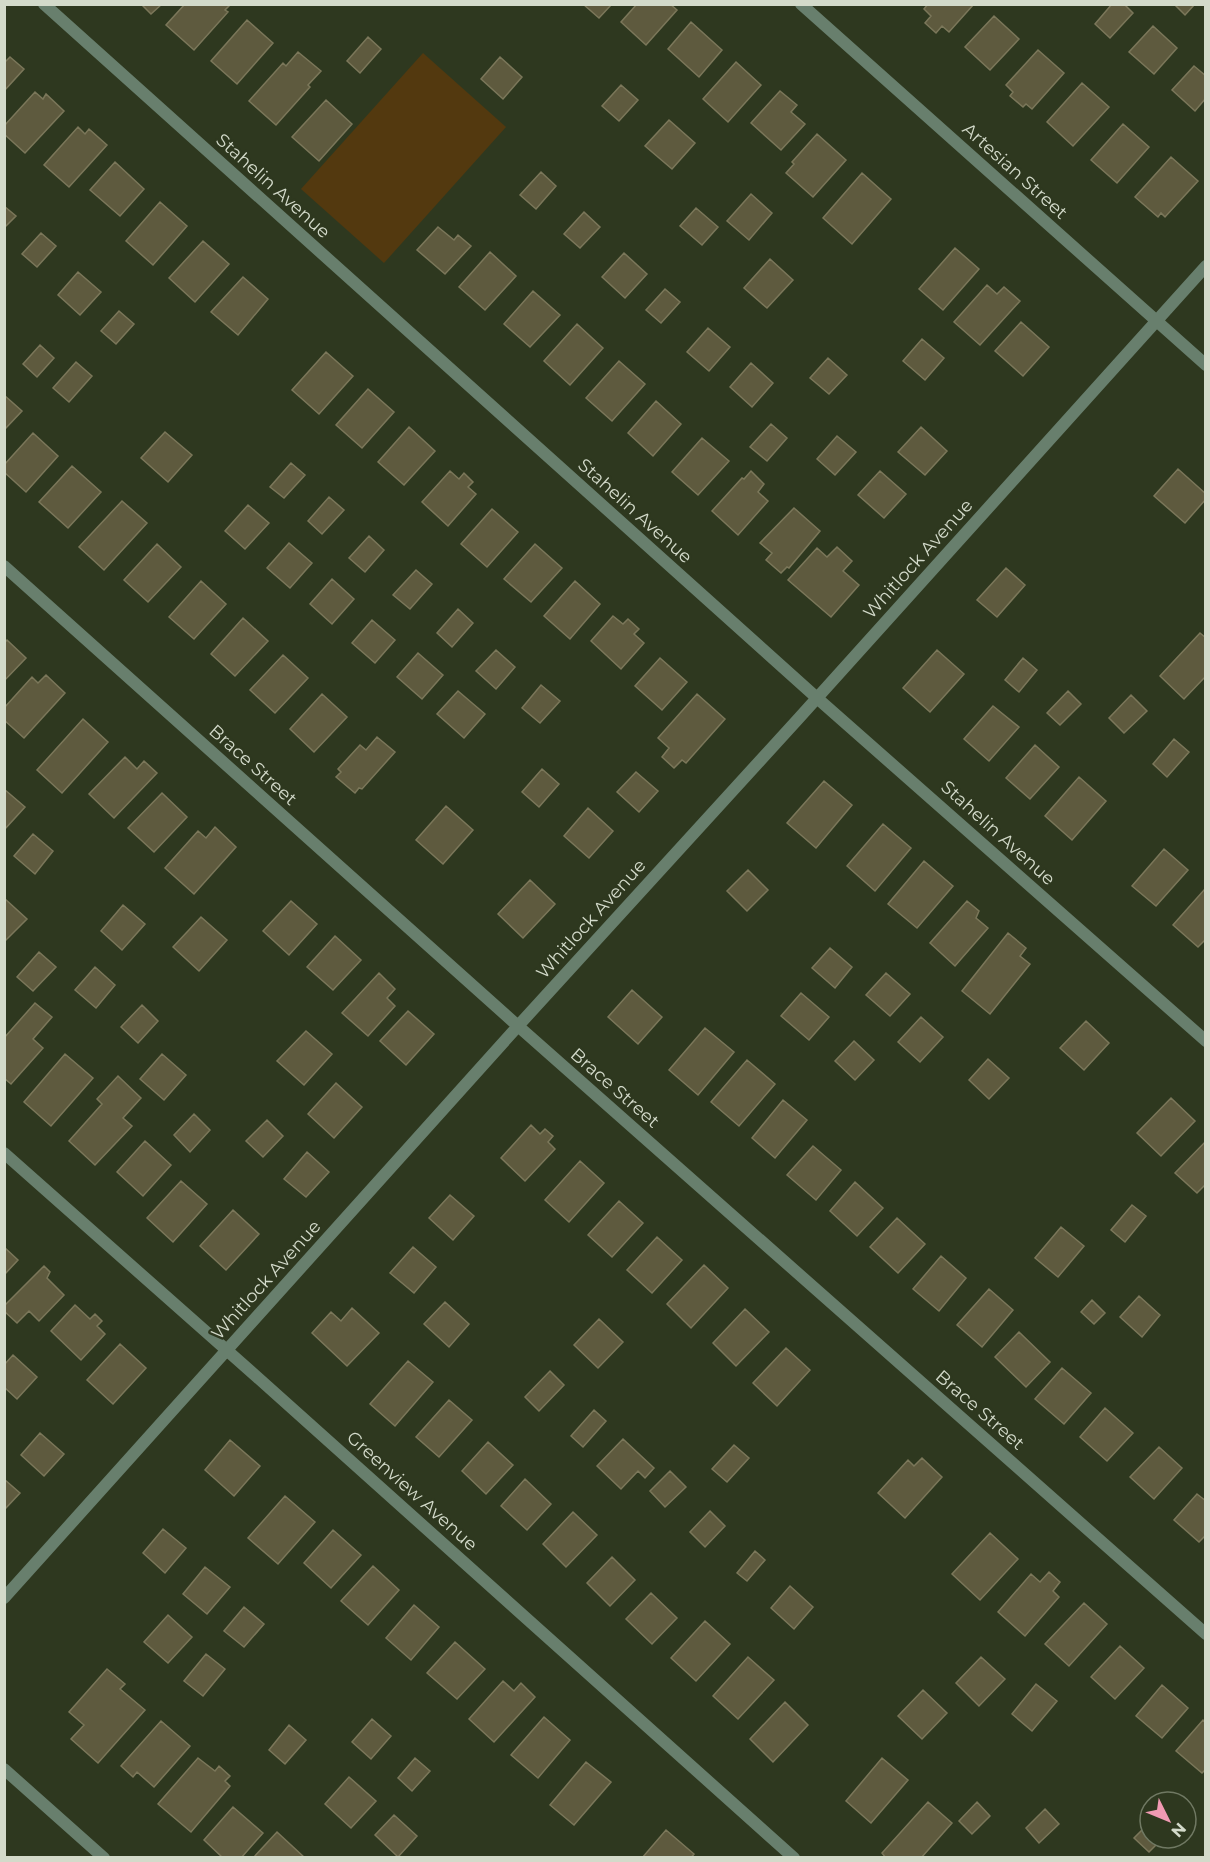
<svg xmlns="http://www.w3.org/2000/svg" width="1210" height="1862" font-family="Montserrat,sans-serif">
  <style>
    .green { fill: #53390f }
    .building { fill: #5e5a3e; stroke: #7b775a; stroke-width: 1.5 }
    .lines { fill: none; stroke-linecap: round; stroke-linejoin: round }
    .minor { stroke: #687f6d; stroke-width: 12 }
    .labels { text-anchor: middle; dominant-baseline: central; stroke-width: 4.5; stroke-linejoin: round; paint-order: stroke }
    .street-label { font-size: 18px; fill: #d3daca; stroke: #2e381f }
  </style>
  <rect width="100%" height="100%" fill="#2e381f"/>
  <!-- green -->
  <path class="green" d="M 423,53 L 506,127 L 384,263 L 301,189 Z"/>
  <!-- building -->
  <path class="building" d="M 141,4 L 162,4 L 151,14 Z
    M 185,4 L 231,4 L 225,10 L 228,12 L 194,50 L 166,25 Z
    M 583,4 L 612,4 L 599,18 Z
    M 637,4 L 670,4 L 677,10 L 646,45 L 621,22 Z
    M 928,4 L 974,4 L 949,32 L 942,26 L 936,33 L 925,23 L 931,16 L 924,9 Z
    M 1112,4 L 1124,4 L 1133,13 L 1110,38 L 1095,24 Z
    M 1174,4 L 1195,4 L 1185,15 Z
    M 994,16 L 1019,39 L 990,70 L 965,47 Z
    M 247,20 L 273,43 L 237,84 L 211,61 Z
    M 691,22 L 722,50 L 699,77 L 668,49 Z
    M 1153,26 L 1177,48 L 1154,74 L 1129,52 Z
    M 368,37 L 381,49 L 360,73 L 347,61 Z
    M 1038,50 L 1064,73 L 1032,109 L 1026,104 L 1023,107 L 1010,96 L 1013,92 L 1006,85 Z
    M 298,52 L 321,71 L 308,85 L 310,87 L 276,125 L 249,101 L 283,63 L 286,66 Z
    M 10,57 L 24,69 L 4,91 L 4,63 Z
    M 500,57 L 522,77 L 503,99 L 481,79 Z
    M 736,62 L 761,85 L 728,122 L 703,99 Z
    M 1194,66 L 1206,76 L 1206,98 L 1195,111 L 1172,90 Z
    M 1082,83 L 1109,107 L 1073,146 L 1047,122 Z
    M 621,85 L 638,100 L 619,121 L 602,106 Z
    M 780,91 L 797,105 L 791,112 L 805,124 L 781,150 L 751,123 Z
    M 35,92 L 43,99 L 46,94 L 64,111 L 25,153 L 4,134 L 4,126 Z
    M 326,100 L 352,124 L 319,161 L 292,137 Z
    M 669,120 L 695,143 L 672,169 L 645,146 Z
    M 1123,124 L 1149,147 L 1117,183 L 1091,160 Z
    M 78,127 L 85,134 L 89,129 L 107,145 L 69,187 L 44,165 Z
    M 817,134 L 846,160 L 813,197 L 786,173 L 794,164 L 792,162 Z
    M 1171,157 L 1198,181 L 1165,217 L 1161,213 L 1158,217 L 1135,197 Z
    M 115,162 L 144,189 L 120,216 L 90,190 Z
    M 541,172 L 556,186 L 536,209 L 520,195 Z
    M 862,173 L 891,199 L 852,244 L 823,218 Z
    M 751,194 L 772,213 L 749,240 L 727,221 Z
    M 160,202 L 187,226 L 153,265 L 126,241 Z
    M 4,206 L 16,216 L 4,228 Z
    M 696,208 L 718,227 L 702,245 L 680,226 Z
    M 584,212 L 600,227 L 580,248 L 564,234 Z
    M 438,227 L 454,240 L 458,235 L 471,246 L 445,274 L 417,250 Z
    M 41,233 L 56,246 L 37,267 L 22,254 Z
    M 203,241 L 229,264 L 195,302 L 169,278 Z
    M 955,248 L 979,269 L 943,310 L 919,289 Z
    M 490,252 L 516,276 L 485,310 L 459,287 Z
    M 624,253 L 647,274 L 625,298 L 602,277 Z
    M 770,259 L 793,280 L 767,308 L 744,288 Z
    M 78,272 L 101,292 L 80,315 L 58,295 Z
    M 243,277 L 268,299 L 238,335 L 211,312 Z
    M 987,285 L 997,294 L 1004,287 L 1020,301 L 980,345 L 954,322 Z
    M 665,289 L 680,302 L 661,323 L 646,310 Z
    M 533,291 L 560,315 L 530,347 L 504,324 Z
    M 119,311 L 134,324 L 116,344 L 101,331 Z
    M 1021,322 L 1049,347 L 1023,376 L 995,351 Z
    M 577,324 L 603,348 L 570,385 L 544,361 Z
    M 708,328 L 730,347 L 709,371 L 687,352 Z
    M 922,339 L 944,358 L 925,380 L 903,361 Z
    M 40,345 L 54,358 L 37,377 L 23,364 Z
    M 326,352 L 353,376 L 319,414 L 292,390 Z
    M 828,358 L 847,375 L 829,394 L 810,378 Z
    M 619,361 L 645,384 L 612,421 L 586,398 Z
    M 76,362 L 92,376 L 69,402 L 53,388 Z
    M 751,363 L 773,383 L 752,407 L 730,387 Z
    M 368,389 L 394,412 L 362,448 L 336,425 Z
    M 4,395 L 22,411 L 4,430 Z
    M 656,401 L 681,424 L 653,456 L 628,433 Z
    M 771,424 L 787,438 L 767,461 L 750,447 Z
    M 409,427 L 435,451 L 404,485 L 378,462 Z
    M 921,427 L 947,451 L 925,475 L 898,452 Z
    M 165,432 L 192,455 L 168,482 L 141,458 Z
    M 33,433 L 58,456 L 26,492 L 4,472 L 4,465 Z
    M 837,436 L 856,452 L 835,475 L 817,459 Z
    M 702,438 L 729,461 L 698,495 L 672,472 Z
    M 291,463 L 305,475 L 284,498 L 270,487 Z
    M 72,466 L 101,492 L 68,528 L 39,502 Z
    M 1178,469 L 1206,494 L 1206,499 L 1185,523 L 1154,496 Z
    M 450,471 L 459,479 L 464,473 L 473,482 L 468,487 L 476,494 L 448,526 L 422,502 Z
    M 751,471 L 764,484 L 758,492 L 768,501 L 738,535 L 712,511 L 742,478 L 744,479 Z
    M 880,471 L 906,494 L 884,518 L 858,495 Z
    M 329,497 L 344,510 L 322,534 L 308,521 Z
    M 122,501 L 147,523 L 104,570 L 79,547 Z
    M 248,505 L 269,523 L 245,549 L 225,531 Z
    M 794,508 L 820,531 L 789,568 L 787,567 L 781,573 L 766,560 L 772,553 L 760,543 Z
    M 492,509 L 518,532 L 487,567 L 461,544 Z
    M 369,536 L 384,550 L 365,572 L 349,558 Z
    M 289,543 L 312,563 L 290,588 L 267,568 Z
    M 157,544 L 181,567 L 148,602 L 124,580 Z
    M 535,544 L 562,568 L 531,602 L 504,579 Z
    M 837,547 L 852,561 L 843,571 L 859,585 L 831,617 L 788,580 L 817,548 L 827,557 Z
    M 1006,568 L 1025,585 L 997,617 L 977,600 Z
    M 416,570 L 432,584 L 410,609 L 393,595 Z
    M 332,579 L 354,599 L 332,624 L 310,604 Z
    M 201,581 L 226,604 L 194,639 L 169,617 Z
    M 575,581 L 600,604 L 570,639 L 544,616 Z
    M 458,609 L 473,623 L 452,647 L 437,633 Z
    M 613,616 L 623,624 L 628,619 L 639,629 L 634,634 L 644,643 L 621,669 L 591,641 Z
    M 243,618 L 268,641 L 235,676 L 211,654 Z
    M 372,620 L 395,640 L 375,663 L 352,643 Z
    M 1200,633 L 1206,638 L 1206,676 L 1184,699 L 1160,676 Z
    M 7,640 L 26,658 L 4,681 L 4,643 Z
    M 496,650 L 515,667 L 496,689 L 476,671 Z
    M 937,650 L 964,674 L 930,712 L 903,688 Z
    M 418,653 L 443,675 L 422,699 L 397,677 Z
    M 283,655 L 308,678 L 275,713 L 250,690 Z
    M 660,658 L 687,682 L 662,710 L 635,686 Z
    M 1023,658 L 1037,670 L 1019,692 L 1005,680 Z
    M 46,675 L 65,693 L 24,738 L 4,720 L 4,708 L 32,677 L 38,683 Z
    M 541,685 L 560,701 L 540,723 L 522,708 Z
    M 458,691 L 485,714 L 464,738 L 437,714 Z
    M 1068,691 L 1081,704 L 1060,725 L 1047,713 Z
    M 322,694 L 347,717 L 314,752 L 290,729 Z
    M 697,694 L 725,719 L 686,763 L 682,760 L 674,768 L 662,757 L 669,748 L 658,738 Z
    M 1131,695 L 1147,711 L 1124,733 L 1109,718 Z
    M 993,706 L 1019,727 L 989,761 L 964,739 Z
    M 83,719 L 108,742 L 62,793 L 37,770 Z
    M 377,737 L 395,752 L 362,789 L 359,788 L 355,793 L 336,777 L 341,772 L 338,769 L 360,745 L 366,750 Z
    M 1174,739 L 1189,752 L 1167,777 L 1153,764 Z
    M 1035,745 L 1059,767 L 1030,799 L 1006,778 Z
    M 125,757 L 137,769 L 144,761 L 157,773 L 114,818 L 89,794 Z
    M 542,769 L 559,784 L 539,807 L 522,792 Z
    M 636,772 L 658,791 L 639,812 L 617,792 Z
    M 1079,777 L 1106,801 L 1072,840 L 1045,816 Z
    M 824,781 L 852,805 L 816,848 L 787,823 Z
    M 4,789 L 25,807 L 4,830 Z
    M 162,793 L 187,817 L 154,852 L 128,828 Z
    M 446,806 L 473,830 L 443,864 L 416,840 Z
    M 588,808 L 613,831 L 589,858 L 564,836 Z
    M 883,824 L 911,848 L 875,891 L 847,866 Z
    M 215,827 L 236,847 L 194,894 L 165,868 L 198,831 L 206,838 Z
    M 33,834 L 53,851 L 35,874 L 14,856 Z
    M 1164,849 L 1188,870 L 1156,906 L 1132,886 Z
    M 924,861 L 953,886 L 917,928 L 888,904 Z
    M 748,870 L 768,890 L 747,911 L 727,891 Z
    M 530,880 L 555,904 L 523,938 L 498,914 Z
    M 1204,890 L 1206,892 L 1206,939 L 1198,947 L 1173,925 Z
    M 4,898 L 27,919 L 4,942 Z
    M 291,901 L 317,924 L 289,955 L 263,931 Z
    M 967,901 L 979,911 L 976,918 L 988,928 L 955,966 L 930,943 Z
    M 123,905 L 145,924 L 122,950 L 101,931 Z
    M 201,917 L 227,940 L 199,971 L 173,947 Z
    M 1008,933 L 1026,948 L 1020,956 L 1030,964 L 990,1014 L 962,991 Z
    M 335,936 L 361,960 L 333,990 L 307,967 Z
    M 830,948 L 852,967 L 835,988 L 812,968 Z
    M 39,952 L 56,967 L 33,991 L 17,977 Z
    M 95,967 L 115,985 L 96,1008 L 75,990 Z
    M 379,973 L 395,989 L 387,998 L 395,1006 L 368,1036 L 342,1013 Z
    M 886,973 L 910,994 L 890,1016 L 866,995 Z
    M 632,990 L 662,1017 L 638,1044 L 608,1017 Z
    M 801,993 L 829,1017 L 809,1040 L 781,1016 Z
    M 35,1003 L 52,1017 L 33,1039 L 43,1048 L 11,1084 L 4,1078 L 4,1038 Z
    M 142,1005 L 158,1021 L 138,1043 L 121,1027 Z
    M 408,1011 L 434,1034 L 406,1065 L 380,1041 Z
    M 921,1017 L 943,1037 L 920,1062 L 898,1042 Z
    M 1086,1021 L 1109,1043 L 1084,1070 L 1060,1048 Z
    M 705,1028 L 734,1052 L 698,1095 L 669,1070 Z
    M 306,1031 L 332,1054 L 304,1085 L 277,1061 Z
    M 854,1041 L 874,1060 L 855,1080 L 835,1061 Z
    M 65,1054 L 93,1078 L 51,1126 L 24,1102 Z
    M 162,1054 L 186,1075 L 164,1100 L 140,1079 Z
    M 988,1059 L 1009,1078 L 989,1099 L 969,1080 Z
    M 747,1060 L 775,1084 L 739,1126 L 711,1102 Z
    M 118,1076 L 141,1098 L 123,1118 L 132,1126 L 95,1165 L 69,1141 L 102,1104 L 97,1099 Z
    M 336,1083 L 362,1107 L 334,1138 L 308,1114 Z
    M 1171,1098 L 1195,1121 L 1161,1156 L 1137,1133 Z
    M 783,1100 L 807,1120 L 775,1158 L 752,1138 Z
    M 194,1114 L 210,1130 L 190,1152 L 174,1135 Z
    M 267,1120 L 283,1136 L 263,1157 L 246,1141 Z
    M 531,1125 L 540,1134 L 545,1129 L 553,1136 L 548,1142 L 555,1149 L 525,1181 L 501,1158 Z
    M 145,1141 L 171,1165 L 143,1196 L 117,1172 Z
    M 1206,1141 L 1206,1184 L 1197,1193 L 1175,1173 Z
    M 813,1146 L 841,1170 L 816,1200 L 787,1175 Z
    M 307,1152 L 329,1172 L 306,1197 L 284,1179 Z
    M 580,1161 L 604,1183 L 569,1222 L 545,1200 Z
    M 181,1181 L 207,1204 L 173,1242 L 147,1218 Z
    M 855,1182 L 883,1208 L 857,1236 L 830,1211 Z
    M 450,1195 L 474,1216 L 453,1240 L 429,1218 Z
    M 619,1201 L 643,1223 L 612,1257 L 588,1235 Z
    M 1132,1205 L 1146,1216 L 1125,1242 L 1111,1230 Z
    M 233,1210 L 259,1234 L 226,1270 L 200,1246 Z
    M 897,1218 L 925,1244 L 898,1273 L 870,1247 Z
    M 1061,1227 L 1084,1246 L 1058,1277 L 1035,1258 Z
    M 657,1237 L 682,1260 L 652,1293 L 627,1270 Z
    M 4,1247 L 18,1260 L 4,1275 Z
    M 413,1247 L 436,1267 L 414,1293 L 390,1273 Z
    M 941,1256 L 966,1278 L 939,1311 L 913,1289 Z
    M 704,1265 L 728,1288 L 691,1328 L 667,1304 Z
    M 44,1266 L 50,1272 L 47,1278 L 64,1295 L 39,1321 L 29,1311 L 17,1323 L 4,1311 L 4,1306 Z
    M 989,1289 L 1013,1310 L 982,1347 L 957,1325 Z
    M 1139,1296 L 1160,1315 L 1142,1337 L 1120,1317 Z
    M 1092,1300 L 1105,1313 L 1094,1324 L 1081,1312 Z
    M 445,1302 L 469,1324 L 449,1347 L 424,1324 Z
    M 75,1305 L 90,1319 L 95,1314 L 102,1321 L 97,1326 L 105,1334 L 81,1360 L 51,1331 Z
    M 352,1308 L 379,1333 L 347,1366 L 312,1333 L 331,1312 L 341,1321 Z
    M 745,1309 L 769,1332 L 736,1366 L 713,1343 Z
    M 599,1319 L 623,1342 L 598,1368 L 574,1345 Z
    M 1019,1332 L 1050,1362 L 1026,1387 L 995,1357 Z
    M 120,1344 L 146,1368 L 113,1404 L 87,1380 Z
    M 786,1348 L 810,1370 L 777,1406 L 753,1383 Z
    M 13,1355 L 37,1377 L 17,1399 L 4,1387 L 4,1365 Z
    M 408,1361 L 433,1382 L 395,1426 L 370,1404 Z
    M 1062,1368 L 1091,1393 L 1064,1424 L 1035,1399 Z
    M 550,1371 L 564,1385 L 539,1411 L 525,1397 Z
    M 449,1400 L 472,1420 L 439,1457 L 416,1437 Z
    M 1105,1408 L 1133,1433 L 1107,1461 L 1080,1437 Z
    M 594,1410 L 606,1421 L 583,1447 L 571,1436 Z
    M 40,1433 L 64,1454 L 44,1476 L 21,1455 Z
    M 623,1439 L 654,1468 L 645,1478 L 638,1471 L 621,1489 L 597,1466 Z
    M 230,1440 L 260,1466 L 234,1496 L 205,1470 Z
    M 488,1442 L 513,1465 L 486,1494 L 462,1471 Z
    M 734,1445 L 749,1458 L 727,1482 L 712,1469 Z
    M 1159,1447 L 1182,1468 L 1154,1499 L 1130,1477 Z
    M 922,1458 L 942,1477 L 905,1518 L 878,1493 L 908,1460 L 914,1466 Z
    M 670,1471 L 686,1487 L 665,1507 L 650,1491 Z
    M 4,1479 L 20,1493 L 4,1510 Z
    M 525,1479 L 551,1504 L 527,1530 L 501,1506 Z
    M 1197,1494 L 1206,1501 L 1206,1535 L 1199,1542 L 1174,1520 Z
    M 285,1496 L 315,1522 L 278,1564 L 248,1538 Z
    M 710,1511 L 725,1526 L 705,1547 L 690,1532 Z
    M 573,1512 L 597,1535 L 566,1567 L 543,1544 Z
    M 163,1529 L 186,1548 L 165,1573 L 143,1553 Z
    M 333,1530 L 361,1555 L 331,1588 L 304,1563 Z
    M 990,1533 L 1018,1559 L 980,1600 L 952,1574 Z
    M 755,1551 L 765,1560 L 747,1581 L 737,1573 Z
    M 612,1557 L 635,1580 L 610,1606 L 587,1583 Z
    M 373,1566 L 399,1590 L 368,1625 L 341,1601 Z
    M 205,1567 L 230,1587 L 207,1614 L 183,1594 Z
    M 1049,1572 L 1060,1582 L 1053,1591 L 1059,1597 L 1025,1636 L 998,1612 L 1031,1574 L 1040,1582 Z
    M 790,1586 L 813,1607 L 794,1629 L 771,1608 Z
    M 651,1593 L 677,1618 L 652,1644 L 626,1619 Z
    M 1084,1603 L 1107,1624 L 1069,1666 L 1045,1644 Z
    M 414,1605 L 439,1627 L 411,1660 L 386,1638 Z
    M 244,1607 L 264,1624 L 244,1647 L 224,1631 Z
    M 168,1615 L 192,1637 L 168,1663 L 144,1642 Z
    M 705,1621 L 730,1644 L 696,1681 L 671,1658 Z
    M 455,1642 L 485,1669 L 457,1699 L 427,1673 Z
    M 1120,1646 L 1144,1668 L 1115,1699 L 1091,1677 Z
    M 206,1654 L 225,1669 L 203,1696 L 184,1681 Z
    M 748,1657 L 774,1680 L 738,1719 L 713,1696 Z
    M 981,1657 L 1005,1679 L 979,1706 L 956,1683 Z
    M 107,1669 L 125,1684 L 120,1689 L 145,1710 L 98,1763 L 71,1739 L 84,1725 L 69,1712 Z
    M 503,1681 L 514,1691 L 521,1683 L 535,1697 L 494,1742 L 469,1719 Z
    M 1036,1684 L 1057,1701 L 1032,1731 L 1012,1714 Z
    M 1162,1685 L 1188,1708 L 1162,1738 L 1136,1716 Z
    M 923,1690 L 947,1713 L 922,1739 L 898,1716 Z
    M 785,1702 L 808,1725 L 773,1762 L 750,1739 Z
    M 544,1717 L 570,1740 L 538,1778 L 511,1755 Z
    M 372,1719 L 391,1736 L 371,1759 L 352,1742 Z
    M 1203,1720 L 1206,1723 L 1206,1769 L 1202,1773 L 1176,1751 Z
    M 161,1721 L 190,1746 L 154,1787 L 137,1772 L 133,1777 L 121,1766 Z
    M 289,1725 L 306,1740 L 285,1764 L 269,1750 Z
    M 198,1758 L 215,1771 L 219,1766 L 230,1776 L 225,1781 L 230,1786 L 191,1832 L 158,1804 Z
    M 415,1758 L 430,1771 L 412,1791 L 398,1778 Z
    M 882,1758 L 908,1780 L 871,1823 L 846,1801 Z
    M 586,1762 L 611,1782 L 574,1825 L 550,1805 Z
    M 349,1777 L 376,1801 L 351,1828 L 325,1804 Z
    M 928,1802 L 952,1823 L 921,1858 L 886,1858 L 882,1853 Z
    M 977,1802 L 990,1816 L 972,1834 L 959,1821 Z
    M 233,1807 L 263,1833 L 241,1858 L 223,1858 L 204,1840 Z
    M 1045,1809 L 1059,1824 L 1039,1843 L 1026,1828 Z
    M 394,1815 L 417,1836 L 398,1857 L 375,1835 Z
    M 1150,1822 L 1150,1838 L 1163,1838 L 1149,1852 L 1134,1838 Z
    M 666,1830 L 694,1854 L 691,1858 L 642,1858 Z
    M 277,1832 L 305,1858 L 253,1858 Z"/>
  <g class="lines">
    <!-- minor -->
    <path class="minor" d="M 44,4 L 817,698 L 1206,1041
      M 801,4 L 1206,365
      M 4,566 L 518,1026 L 1206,1634
      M 4,1153 L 257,1377 L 794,1858
      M 4,1598 L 518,1026 L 799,718 L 1206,266
      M 4,1769 L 104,1858"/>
  </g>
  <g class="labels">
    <!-- street labels -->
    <g class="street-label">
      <text transform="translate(1015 171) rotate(42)">Artesian Street</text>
      <text transform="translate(273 186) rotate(42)">Stahelin Avenue</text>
      <text transform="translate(635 511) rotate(42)">Stahelin Avenue</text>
      <text transform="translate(918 559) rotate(-48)">Whitlock Avenue</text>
      <text transform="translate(253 765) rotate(42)">Brace Street</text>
      <text transform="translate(998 833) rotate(42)">Stahelin Avenue</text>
      <text transform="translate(591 919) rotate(-48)">Whitlock Avenue</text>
      <text transform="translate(615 1088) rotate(41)">Brace Street</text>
      <text transform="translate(266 1280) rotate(-48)">Whitlock Avenue</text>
      <text transform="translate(980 1410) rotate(41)">Brace Street</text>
      <text transform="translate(412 1491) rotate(42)">Greenview Avenue</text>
    </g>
  </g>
  <!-- border -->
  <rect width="1210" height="1862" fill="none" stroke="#d3daca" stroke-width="12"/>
  <!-- north arrow -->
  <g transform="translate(1168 1820) rotate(133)"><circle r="28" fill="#2e381f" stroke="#707963" stroke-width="1.5"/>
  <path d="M0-4.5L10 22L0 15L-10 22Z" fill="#f19ab3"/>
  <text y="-9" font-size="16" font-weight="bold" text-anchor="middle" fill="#d3daca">N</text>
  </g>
</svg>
